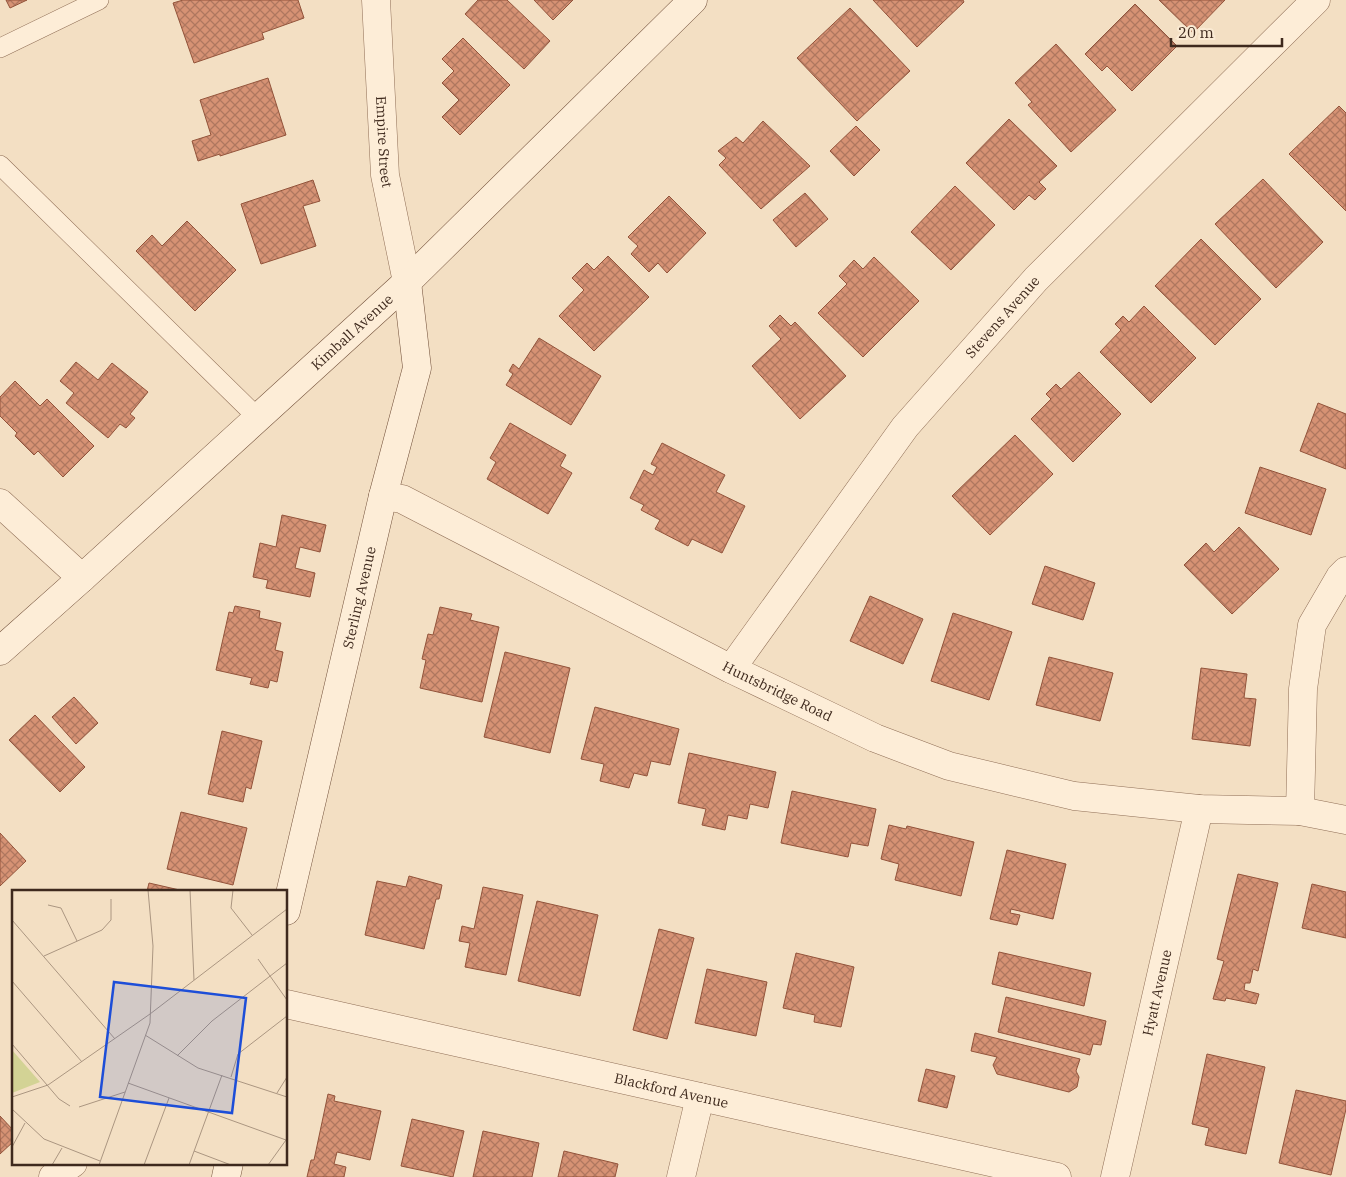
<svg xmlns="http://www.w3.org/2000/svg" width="1346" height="1177" font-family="'IBM Plex Serif',serif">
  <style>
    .building { fill: url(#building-cross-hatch); stroke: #92533a }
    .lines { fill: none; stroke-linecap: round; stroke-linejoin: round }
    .lane-casing { stroke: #906f57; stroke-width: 20 }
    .street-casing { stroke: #906f57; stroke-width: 29 }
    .secondary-casing { stroke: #72503a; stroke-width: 29 }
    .lane { stroke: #fdedd7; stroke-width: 19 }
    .street { stroke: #fdedd7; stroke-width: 28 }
    .secondary { stroke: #fdedd7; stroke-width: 28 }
    .labels { text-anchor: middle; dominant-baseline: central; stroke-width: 4.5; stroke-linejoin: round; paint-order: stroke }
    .street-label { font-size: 14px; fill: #3e291d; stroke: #faead3 }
    .inset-road { fill: none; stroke: #ab9681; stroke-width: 1 }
    .view { fill: #1d4ed8; fill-opacity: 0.15; stroke: #1d4ed8; stroke-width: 2.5 }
    .inset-edge { fill: none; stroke: #3e291d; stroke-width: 2.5 }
  </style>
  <defs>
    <pattern id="building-cross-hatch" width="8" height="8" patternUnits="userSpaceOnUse" patternTransform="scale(1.25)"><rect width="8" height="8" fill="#d69274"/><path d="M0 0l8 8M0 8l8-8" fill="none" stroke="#af775f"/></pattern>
  </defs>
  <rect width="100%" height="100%" fill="#f3dfc3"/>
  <!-- building -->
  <path class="building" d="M 6,0 L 27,0 L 10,8 Z
    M 183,0 L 298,0 L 304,18 L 262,33 L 264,39 L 194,63 L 173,3 Z
    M 478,0 L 507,0 L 550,41 L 524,69 L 465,14 Z
    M 534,0 L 573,0 L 553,20 Z
    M 873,0 L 963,0 L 964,2 L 917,47 Z
    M 1159,0 L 1225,0 L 1193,33 Z
    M 1135,4 L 1177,46 L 1132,91 L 1107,66 L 1102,71 L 1085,54 Z
    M 850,8 L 910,71 L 857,121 L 797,58 Z
    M 463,38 L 510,85 L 460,135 L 442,117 L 459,100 L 442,83 L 454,71 L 442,59 Z
    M 1056,44 L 1116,110 L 1071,152 L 1028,105 L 1032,102 L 1015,83 Z
    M 268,78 L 286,135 L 220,156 L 220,154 L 198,161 L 192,141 L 211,135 L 200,100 Z
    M 1339,106 L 1346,113 L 1346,211 L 1289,154 Z
    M 1009,119 L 1057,166 L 1039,182 L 1046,189 L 1035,200 L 1029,195 L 1014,210 L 966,163 Z
    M 763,121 L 810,166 L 761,209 L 719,165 L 726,158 L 718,151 L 736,137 L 743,143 Z
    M 856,126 L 880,150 L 854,176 L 830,151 Z
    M 1263,179 L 1323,242 L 1276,288 L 1215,224 Z
    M 313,180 L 320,201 L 303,206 L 316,246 L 261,264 L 241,204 Z
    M 955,186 L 995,225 L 951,270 L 911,232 Z
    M 805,193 L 828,219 L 796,247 L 773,220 Z
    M 669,196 L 706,233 L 667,273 L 658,263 L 649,272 L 631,254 L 638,246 L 628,237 Z
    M 187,221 L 236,270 L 195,311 L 136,251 L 152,235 L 162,246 Z
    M 1201,239 L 1261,299 L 1215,345 L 1155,286 Z
    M 608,256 L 649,297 L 594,351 L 559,316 L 584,290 L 572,278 L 587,263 L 594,270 Z
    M 874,257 L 919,301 L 863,357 L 818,313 L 847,284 L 839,276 L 854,260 L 863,269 Z
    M 1144,306 L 1196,358 L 1151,403 L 1100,352 L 1121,330 L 1115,324 L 1123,316 L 1129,322 Z
    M 780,315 L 791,326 L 795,322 L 846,376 L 800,419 L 752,366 L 781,339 L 769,326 Z
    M 539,338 L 601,376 L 571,425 L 506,385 L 513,374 L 509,371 L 513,364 L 519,369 Z
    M 76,362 L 98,380 L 112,363 L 148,392 L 130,414 L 135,418 L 126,428 L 120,424 L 108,438 L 66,403 L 74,393 L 60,381 Z
    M 1079,372 L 1121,414 L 1073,462 L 1031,419 L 1051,399 L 1046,394 L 1056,384 L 1061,389 Z
    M 15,381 L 40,406 L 47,399 L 94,446 L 63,477 L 38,451 L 34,455 L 15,436 L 17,433 L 0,416 L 0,397 Z
    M 1318,403 L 1346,414 L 1346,469 L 1300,451 Z
    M 510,423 L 566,455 L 560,466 L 572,473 L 548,514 L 487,479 L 496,462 L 490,458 Z
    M 1015,435 L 1053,474 L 990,535 L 952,496 Z
    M 662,443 L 725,475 L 716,492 L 745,506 L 722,553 L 692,539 L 688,546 L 655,529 L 660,520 L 641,510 L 644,505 L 630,498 L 644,470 L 653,475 L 657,467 L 651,464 Z
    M 1260,467 L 1326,489 L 1311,535 L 1245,513 Z
    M 282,515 L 326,525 L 320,552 L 300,547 L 295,568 L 315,573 L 310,597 L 266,588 L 268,580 L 253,577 L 260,543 L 276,547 Z
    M 1239,527 L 1279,569 L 1232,614 L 1184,565 L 1206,543 L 1214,552 Z
    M 1045,566 L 1095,583 L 1083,620 L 1032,604 Z
    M 870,596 L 923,619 L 903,664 L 850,641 Z
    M 235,606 L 260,611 L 259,618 L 281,623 L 275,650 L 283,652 L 277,682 L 270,680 L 268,688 L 250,684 L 252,678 L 216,670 L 229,612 L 233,613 Z
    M 440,607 L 472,614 L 470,620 L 499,627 L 482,702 L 420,688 L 426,660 L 422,659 L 428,634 L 433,635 Z
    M 953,613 L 1012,632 L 989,700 L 931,681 Z
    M 505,652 L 570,668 L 550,753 L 484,737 Z
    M 1049,657 L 1113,673 L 1100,721 L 1036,705 Z
    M 1201,668 L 1247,674 L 1244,698 L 1256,699 L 1250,746 L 1192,739 Z
    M 74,697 L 98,723 L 76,744 L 52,717 Z
    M 595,707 L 679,729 L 670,765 L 651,761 L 647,776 L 634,773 L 629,788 L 600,781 L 604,764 L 581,759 Z
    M 35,715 L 85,767 L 60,792 L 9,740 Z
    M 222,731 L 262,741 L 251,789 L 246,787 L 243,802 L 208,794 Z
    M 689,753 L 776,772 L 768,808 L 750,804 L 747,819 L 728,815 L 725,830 L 702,825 L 706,809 L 678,803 Z
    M 792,791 L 876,809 L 868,846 L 851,843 L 848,857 L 781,843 Z
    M 181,812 L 247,828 L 233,885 L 167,869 Z
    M 889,825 L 906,829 L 907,826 L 974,842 L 961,896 L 895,880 L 899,864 L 881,859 Z
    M 0,833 L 26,861 L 0,886 Z
    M 1007,850 L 1066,864 L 1053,919 L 1011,909 L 1010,913 L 1020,915 L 1017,925 L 990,919 Z
    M 1238,874 L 1278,883 L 1258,971 L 1253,969 L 1250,983 L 1245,983 L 1244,990 L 1259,994 L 1256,1004 L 1226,998 L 1225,1001 L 1213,999 L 1224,961 L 1217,959 Z
    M 409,876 L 442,885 L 439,899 L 436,899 L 424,949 L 365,935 L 377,881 L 406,887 Z
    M 149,883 L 184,891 L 147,891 Z
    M 1312,884 L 1346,892 L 1346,938 L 1302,928 Z
    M 483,887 L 523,895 L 506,975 L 465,967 L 470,943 L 459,941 L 462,926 L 474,929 Z
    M 537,901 L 598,915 L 580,996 L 518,981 Z
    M 659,929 L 694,938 L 667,1039 L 633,1030 Z
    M 999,952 L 1091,973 L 1084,1006 L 992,984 Z
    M 796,953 L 854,967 L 841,1027 L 814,1022 L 815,1015 L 783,1008 Z
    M 707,969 L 767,982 L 756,1036 L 695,1023 Z
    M 1006,997 L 1106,1021 L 1101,1045 L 1093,1044 L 1090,1055 L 998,1032 Z
    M 975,1033 L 1080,1059 L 1076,1071 L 1079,1077 L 1077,1087 L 1069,1092 L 997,1074 L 993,1065 L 997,1057 L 971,1051 Z
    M 1207,1054 L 1265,1067 L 1246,1154 L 1205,1145 L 1209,1128 L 1192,1124 Z
    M 926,1069 L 955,1076 L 947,1108 L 918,1101 Z
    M 1296,1090 L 1346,1101 L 1346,1109 L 1331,1175 L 1279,1163 Z
    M 328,1094 L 335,1096 L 334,1101 L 381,1111 L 370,1160 L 337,1152 L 334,1164 L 346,1167 L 344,1177 L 307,1177 L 311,1160 L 314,1160 Z
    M 0,1116 L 14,1131 L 14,1141 L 0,1154 Z
    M 412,1119 L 464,1131 L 453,1177 L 401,1166 Z
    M 483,1131 L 539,1143 L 532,1177 L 473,1177 Z
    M 564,1151 L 618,1164 L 615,1177 L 558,1177 Z"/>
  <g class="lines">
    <defs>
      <path id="lane" d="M 0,48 L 99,0
        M 0,165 L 258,418"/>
      <g id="street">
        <path id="s1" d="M 376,0 L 385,175 L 407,282"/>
        <path id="s2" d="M 383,496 L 402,499 L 731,669 L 875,738 L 949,766 L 1074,796 L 1199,809 L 1300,811 L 1346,820"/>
        <path d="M 0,503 L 82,578"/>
        <path id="s3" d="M 731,669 L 905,427 L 1036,279 L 1316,0"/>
        <path d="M 1300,811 L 1303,689 L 1312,625 L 1340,577 L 1346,571"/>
        <path id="s4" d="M 286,1004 L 1057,1177"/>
        <path d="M 53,1177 L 73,1163"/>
        <path d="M 681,1177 L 700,1097"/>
        <path id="s5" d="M 1115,1177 L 1199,809"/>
      </g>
      <g id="secondary">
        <path id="s6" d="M 0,651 L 82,578 L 407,282 L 693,0"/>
        <path id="s7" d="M 286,911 L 383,496 L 417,368 L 407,282"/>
        <path d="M 226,1177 L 229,1163"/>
      </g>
    </defs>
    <!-- lane casing -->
    <use href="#lane" class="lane-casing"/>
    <!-- street casing -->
    <use href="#street" class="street-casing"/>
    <!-- secondary casing -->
    <use href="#secondary" class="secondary-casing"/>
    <!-- lane -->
    <use href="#lane" class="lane"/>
    <!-- street -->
    <use href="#street" class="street"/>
    <!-- secondary -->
    <use href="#secondary" class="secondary"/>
  </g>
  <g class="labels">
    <!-- street labels -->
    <g class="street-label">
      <text stroke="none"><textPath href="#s1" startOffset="142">Empire Street</textPath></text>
      <text stroke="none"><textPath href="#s3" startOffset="445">Stevens Avenue</textPath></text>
      <text stroke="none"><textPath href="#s6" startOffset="475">Kimball Avenue</textPath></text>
      <text stroke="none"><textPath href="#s7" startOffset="322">Sterling Avenue</textPath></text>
      <text stroke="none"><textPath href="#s2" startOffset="441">Huntsbridge Road</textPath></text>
      <text stroke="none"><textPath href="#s5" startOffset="189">Hyatt Avenue</textPath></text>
      <text stroke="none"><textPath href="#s4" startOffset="395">Blackford Avenue</textPath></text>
    </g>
  </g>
  <!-- overview -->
  <g transform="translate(12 890)">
    <rect width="275" height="275" fill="#f3dfc3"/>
    <path d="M 0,160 L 28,192 L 0,203 Z" fill="#d3d395"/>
    <path class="inset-road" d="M 178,0 L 182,90M 221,0 L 219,18 L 240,45M 36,15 L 49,18 L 65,51M 0,30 L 103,149M 32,66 L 90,40 L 99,30 L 99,9M 246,69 L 275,110M 0,91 L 70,172M 133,145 L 186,178 L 275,207M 0,154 L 47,209 L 58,216M 165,166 L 200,131 L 275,73M 219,187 L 226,164 L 275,126M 116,193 L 274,250M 265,203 L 275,187M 0,207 L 36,195 L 138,124 L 275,19M 67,217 L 113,202M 0,219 L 32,249 L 88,271M 0,257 L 13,233M 182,261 L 219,275M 40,275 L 50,258M 87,275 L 138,133 L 141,56 L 136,0M 132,275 L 157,208M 177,275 L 210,185M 256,275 L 274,250"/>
    <path class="view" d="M 102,92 L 234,108 L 220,223 L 88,207 Z"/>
    <rect width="275" height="275" class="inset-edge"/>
  </g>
  <!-- scale -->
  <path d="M1171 38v8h111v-8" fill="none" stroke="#3e291d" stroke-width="2.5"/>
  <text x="1178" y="38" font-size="15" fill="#3e291d" stroke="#faead3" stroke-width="4" paint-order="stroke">20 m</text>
</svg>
